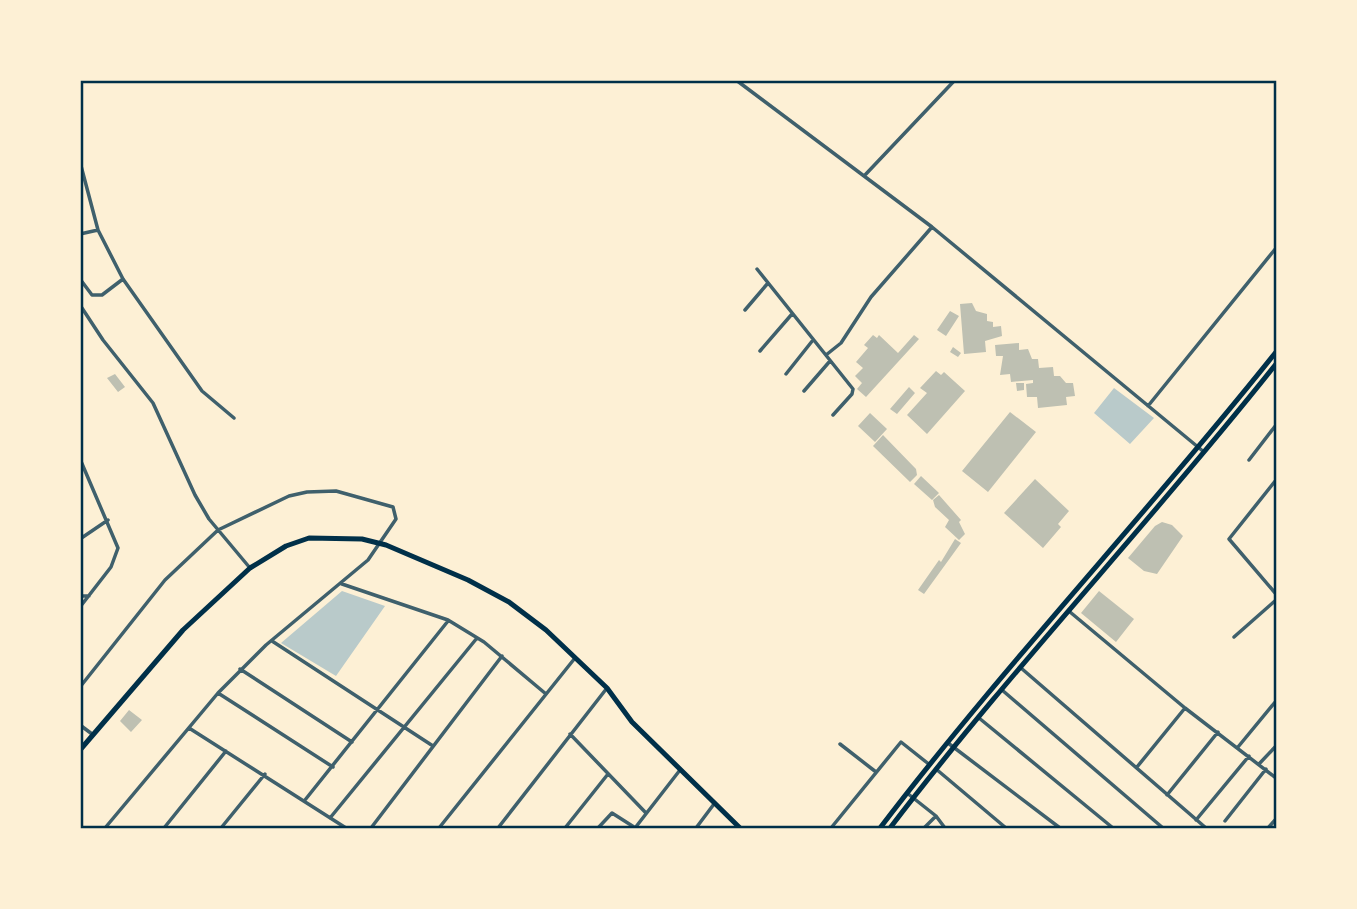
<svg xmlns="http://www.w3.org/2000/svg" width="1357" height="909" font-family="Roboto,sans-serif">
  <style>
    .green { fill: #b9caca }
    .building { fill: #bec0b2 }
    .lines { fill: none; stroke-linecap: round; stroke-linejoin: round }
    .minor { stroke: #3f606c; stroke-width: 3.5 }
    .secondary { stroke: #003049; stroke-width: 5 }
    .neatline { fill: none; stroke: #003049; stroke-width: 2.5 }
  </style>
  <rect width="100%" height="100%" fill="#fdf0d5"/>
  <!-- green -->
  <path class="green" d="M 1114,388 L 1154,418 L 1130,444 L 1094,413 Z
    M 342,591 L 385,606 L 336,676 L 281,643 Z"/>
  <!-- building -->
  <path class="building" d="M 972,303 L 976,311 L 987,314 L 987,321 L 993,322 L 993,327 L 1001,326 L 1002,336 L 985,341 L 986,352 L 964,354 L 960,304 Z
    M 950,311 L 959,316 L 946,336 L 937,330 Z
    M 873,335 L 877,338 L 879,335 L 898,353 L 914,335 L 919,339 L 866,397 L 857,389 L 862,383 L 855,376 L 863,368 L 856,362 L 868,348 L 864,345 Z
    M 1019,343 L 1019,350 L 1028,349 L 1032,359 L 1038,359 L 1039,368 L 1053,367 L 1054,376 L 1060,376 L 1066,383 L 1073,383 L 1075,396 L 1066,397 L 1067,405 L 1038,408 L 1037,397 L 1027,397 L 1026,384 L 1033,383 L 1033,380 L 1011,382 L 1010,374 L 1000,375 L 1003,356 L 996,356 L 995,345 Z
    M 953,347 L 961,353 L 958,357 L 950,352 Z
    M 936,371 L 941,375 L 944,372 L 965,391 L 927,434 L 907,415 L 927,393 L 920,388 Z
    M 115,374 L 125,387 L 118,392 L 107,378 Z
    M 1016,383 L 1024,383 L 1024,390 L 1017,391 Z
    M 909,387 L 915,393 L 897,414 L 890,409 Z
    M 1010,412 L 1036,432 L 988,492 L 962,471 Z
    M 870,413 L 887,429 L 875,442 L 858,426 Z
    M 883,435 L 916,469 L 917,475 L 910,482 L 873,446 Z
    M 921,476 L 939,493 L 932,500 L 914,484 Z
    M 1035,479 L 1069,511 L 1058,524 L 1061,527 L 1043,548 L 1004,513 Z
    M 939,495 L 961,520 L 959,522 L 965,534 L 959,540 L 945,527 L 949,520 L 935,507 L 933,500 Z
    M 1162,522 L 1172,525 L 1183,536 L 1157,574 L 1144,571 L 1128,558 L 1155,526 Z
    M 955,539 L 961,543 L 924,594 L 918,590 L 939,560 L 941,562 Z
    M 1099,591 L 1134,619 L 1116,642 L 1081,613 Z
    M 129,710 L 142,720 L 131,732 L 120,721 Z"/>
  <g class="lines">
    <!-- minor -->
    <path class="minor" d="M 736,80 L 932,227 L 1204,452
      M 80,162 L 98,230 L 123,279 L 202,391 L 234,418
      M 865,175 L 955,80
      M 80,234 L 98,230
      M 757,269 L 853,389 L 852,394 L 833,415
      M 80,279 L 92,295 L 102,295 L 123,279
      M 80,305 L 103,340 L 153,403 L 195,495 L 209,519 L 250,568
      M 745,310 L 768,283
      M 760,351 L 792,314
      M 826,355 L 841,343 L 871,297 L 932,227
      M 786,374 L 813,340
      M 804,391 L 830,361
      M 1148,406 L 1276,248
      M 80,459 L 118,548 L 111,567 L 80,607
      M 1249,460 L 1276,425
      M 1276,480 L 1229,539 L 1276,594
      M 80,539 L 108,520
      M 342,584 L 448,620 L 484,642 L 546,694
      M 80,596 L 89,596
      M 1070,612 L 1185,708 L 1276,778
      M 1234,637 L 1276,600
      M 272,641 L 433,746
      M 1021,668 L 1206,828
      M 240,669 L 352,742
      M 80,687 L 165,580 L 218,530 L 289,496 L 307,492 L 336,491 L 393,507 L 396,519 L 368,560 L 266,645 L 218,693 L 105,828
      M 1002,690 L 1163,828
      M 218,693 L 333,767
      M 979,718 L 1113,828
      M 80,725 L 92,734
      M 189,728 L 346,828
      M 570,734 L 646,813
      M 948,743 L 1060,828
      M 840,744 L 876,772
      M 1238,747 L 1276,701
      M 1259,764 L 1276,746
      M 1137,767 L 1185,708
      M 936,769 L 1006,828
      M 907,793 L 936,816 L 945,828
      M 1167,795 L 1218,732
      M 305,800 L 448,621
      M 330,818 L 477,638
      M 1196,820 L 1249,756
      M 1225,821 L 1266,769
      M 164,828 L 226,751
      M 221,828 L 265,774
      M 371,828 L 502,656
      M 439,828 L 575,658
      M 498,828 L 607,688
      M 565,828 L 608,774
      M 598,828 L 612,813 L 634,827
      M 635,828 L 680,770
      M 696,828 L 714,804
      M 831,828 L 901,742 L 930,765
      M 924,828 L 936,816
      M 1268,828 L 1276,819"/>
    <!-- secondary -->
    <path class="secondary" d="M 80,750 L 183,630 L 250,568 L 286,546 L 309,538 L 362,539 L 386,545 L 468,580 L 509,602 L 546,630 L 607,688 L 632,722 L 740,828
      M 880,828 C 1005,664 1148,513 1276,352
      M 890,828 C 1012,668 1151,522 1276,364"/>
  </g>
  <!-- border -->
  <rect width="1357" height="909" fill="none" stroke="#fdf0d5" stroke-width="164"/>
  <rect x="82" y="82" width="1193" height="745" class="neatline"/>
</svg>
